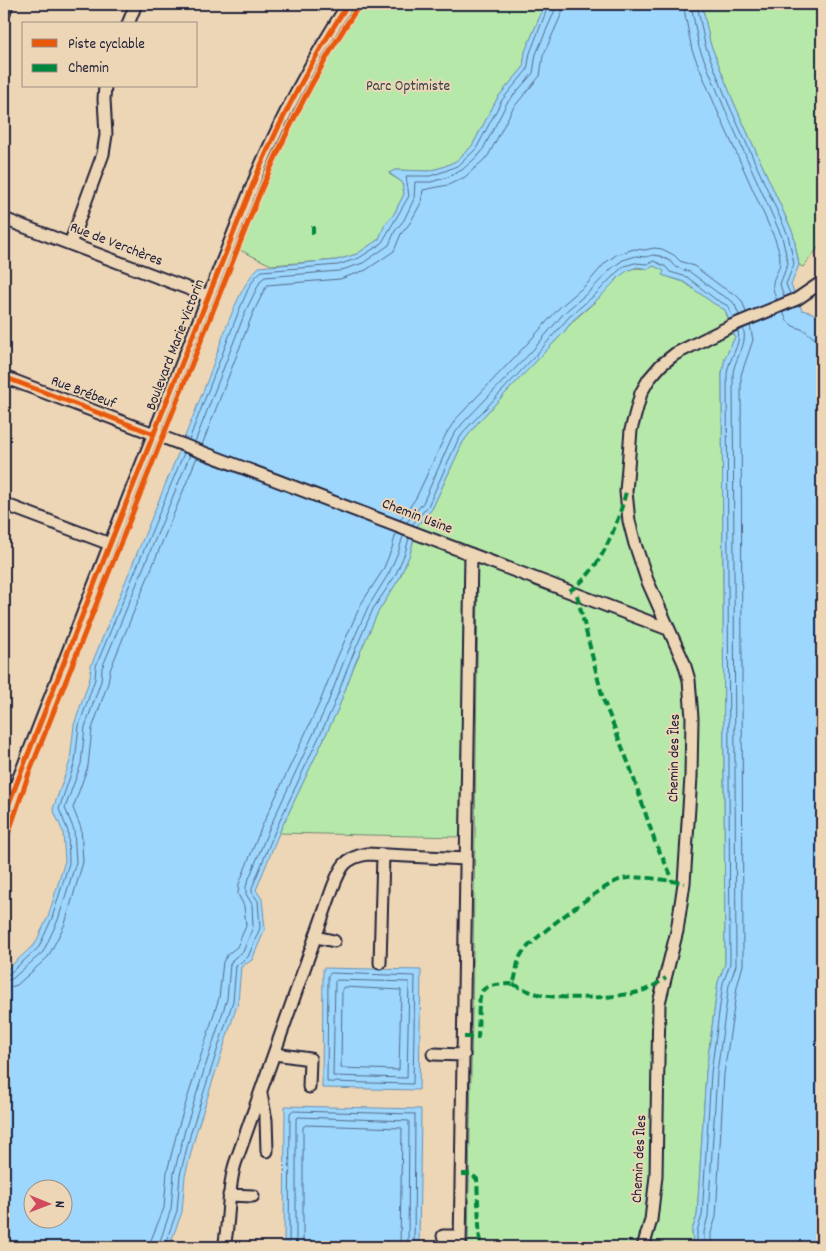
<svg xmlns="http://www.w3.org/2000/svg" width="826" height="1251" font-family="Dekko,sans-serif">
  <style>
    .green { fill: #b6e9a9; stroke: #6c8672 }
    .water { fill: #9dd7fd; stroke: #6c8faf; fill-rule: evenodd }
    .lines { fill: none; stroke-linecap: round; stroke-linejoin: round }
    .shore { stroke: #536a89; stroke-width: 1 }
    .minor-casing { stroke: #22223b; stroke-width: 15 }
    .minor { stroke: #edd6b6; stroke-width: 11 }
    .quiet { stroke: #00873e; stroke-width: 4; stroke-dasharray: 8 4; stroke-linecap: butt }
    .cycleway-casing { stroke: #edd6b6; stroke-width: 8 }
    .cycleway { stroke: #e8590c; stroke-width: 5 }
    .labels { text-anchor: middle; dominant-baseline: central; stroke-width: 4; stroke-linejoin: round; paint-order: stroke }
    .park-label { font-size: 15px; fill: #38404c; stroke: #edd6b6 }
    .street-label { font-size: 15px; fill: #22223b; stroke: #edd6b6 }
  </style>
  <rect width="100%" height="100%" fill="#edd6b6"/>
  <filter id="ink" filterUnits="userSpaceOnUse"><feTurbulence type="fractalNoise" baseFrequency=".02" numOctaves="2"/><feDisplacementMap in="SourceGraphic" scale="10" xChannelSelector="R" yChannelSelector="G"/><feConvolveMatrix kernelMatrix="1 2 1 2 8 2 1 2 1" color-interpolation-filters="sRGB"/></filter>
  <g filter="url(#ink)">
    <!-- green -->
    <path class="green" d="M 363,4 L 545,4 L 525,52 L 523,68 L 498,97 L 472,146 L 456,161 L 443,167 L 429,171 L 395,170 L 389,174 L 402,182 L 404,194 L 394,214 L 385,225 L 379,239 L 357,254 L 337,260 L 271,265 L 240,250 C 259,201 279,153 302,106 C 320,71 342,37 363,4 Z
      M 702,4 L 822,4 L 822,243 L 803,267 L 799,265 L 793,233 L 734,103 L 710,43 Z
      M 654,266 L 665,271 L 663,275 L 684,282 L 713,303 L 725,310 L 735,337 L 725,358 L 722,374 L 725,964 L 718,982 L 706,1072 L 697,1216 L 692,1230 L 693,1247 L 468,1247 L 475,837 L 478,587 L 464,587 L 460,837 L 279,833 L 338,709 L 354,666 L 378,612 L 399,579 L 410,554 L 417,526 L 432,509 L 463,442 L 479,421 L 564,332 C 574,318 588,309 600,297 C 609,288 616,275 628,270 C 637,266 645,271 654,266 Z"/>
    <!-- water -->
    <path class="water" d="M 545,4 L 702,4 L 710,43 L 734,103 L 793,233 L 799,265 L 791,285 L 802,310 L 813,313 L 822,322 L 822,1247 L 693,1247 L 692,1230 L 697,1216 L 706,1072 L 718,982 L 725,964 L 722,374 L 725,358 L 735,337 L 725,310 L 713,303 L 684,282 L 662,275 L 664,271 L 654,266 L 648,269 L 637,267 L 627,271 L 619,277 L 600,297 L 573,320 L 564,332 L 479,421 L 463,442 L 432,509 L 417,526 L 410,554 L 399,579 L 378,612 L 354,666 L 338,709 L 279,833 L 256,890 L 262,899 L 265,929 L 252,960 L 241,967 L 238,1002 L 196,1133 L 185,1176 L 182,1212 L 169,1247 L 4,1247 L 4,972 L 35,944 L 48,917 L 65,861 L 63,832 L 53,809 L 70,761 L 74,725 L 90,678 L 91,666 C 129,571 169,478 206,384 C 218,353 236,288 259,267 L 337,260 L 357,254 L 379,239 L 385,224 L 394,214 L 404,194 L 402,182 L 389,173 L 395,170 L 429,171 L 443,167 L 456,161 L 472,146 L 498,97 L 523,68 L 525,52 ZM 32,1188 L 62,1188 L 62,1218 L 32,1218 Z
      M 323,968 L 421,970 L 419,1090 L 322,1088 Z
      M 285,1106 L 421,1109 L 419,1247 L 284,1247 Z"/>
    <g class="lines">
      <!-- shore -->
      <path class="shore" d="M 683,4 L 692,50 L 717,110 L 775,239 C 777,246 780,253 780,260 C 780,277 766,277 777,300
        M 691,4 L 699,47 L 724,107 L 782,237 L 788,263 L 780,284 L 784,297
        M 697,4 L 705,45 L 729,105 L 788,235 L 794,264 L 786,284 L 790,294
        M 783,312 L 787,321 L 793,326 L 804,330 L 814,338 L 822,339
        M 189,440 L 240,308 L 249,287 L 256,276 L 262,271 L 338,265 L 359,258 L 381,244 L 409,196 L 406,176 L 430,176 L 445,171 L 459,165 L 476,149 L 502,100 L 527,70 L 530,53 L 549,4
        M 195,442 L 246,310 L 261,280 L 265,277 L 339,271 L 363,263 L 389,245 L 395,231 L 404,220 L 414,199 L 415,182 L 431,182 L 448,177 L 462,170 L 481,153 L 507,103 L 533,73 L 536,54 L 555,10 L 556,4
        M 202,445 L 253,313 L 267,285 L 340,279 L 366,270 L 394,251 L 401,234 L 410,223 L 421,203 L 423,190 L 448,185 L 465,177 L 488,156 L 513,108 L 540,76 L 543,56 L 562,13 L 563,4
        M 400,520 L 416,498 L 446,434 L 456,419 L 527,344 L 559,308 L 587,284 L 605,263 L 616,255 L 634,249 L 645,250 L 654,248 L 662,249 L 674,255 L 680,261 L 694,266 L 722,287 L 736,295 L 742,301 L 746,312
        M 407,522 L 423,503 L 452,437 L 462,424 L 533,350 L 564,313 L 592,289 L 612,268 L 623,260 L 636,256 L 646,257 L 653,255 L 660,256 L 670,261 L 675,267 L 690,272 L 718,293 L 732,301 L 735,305 L 739,315
        M 412,525 L 428,506 L 458,440 L 467,428 L 537,354 L 569,317 L 597,293 L 616,273 L 624,266 L 635,263 L 647,264 L 654,261 L 666,267 L 670,272 L 687,277 L 715,299 L 728,306 L 733,318
        M 331,973 L 415,976 L 413,1084 L 327,1082 L 328,976 Z
        M 4,975 L 9,974 L 39,947 L 52,918 L 69,863 L 68,831 L 59,809 L 75,762 L 79,726 L 95,679 L 96,666 L 184,453
        M 337,980 L 409,982 L 407,1078 L 333,1076 L 335,982 Z
        M 4,981 L 12,979 L 43,952 L 58,920 L 76,862 L 74,830 L 65,808 L 81,764 L 85,727 L 101,681 L 102,668 L 190,455
        M 344,987 L 401,990 L 399,1070 L 341,1068 L 342,990 Z
        M 4,989 L 17,985 L 48,957 L 65,924 L 83,862 L 81,828 L 73,808 L 88,766 L 92,729 L 108,683 L 110,670 L 197,457
        M 150,1247 L 151,1240 L 164,1208 L 167,1172 L 178,1128 L 219,998 L 223,962 L 228,954 L 237,947 L 246,926 L 244,906 L 238,894 L 239,884 L 262,826 L 320,702 L 337,658 L 361,604 L 383,570 L 392,548 L 396,533
        M 158,1247 L 171,1209 L 174,1173 L 185,1130 L 227,999 L 230,964 L 234,958 L 243,952 L 253,927 L 252,904 L 246,894 L 246,886 L 269,829 L 327,705 L 344,661 L 368,607 L 389,573 L 399,550 L 403,536
        M 164,1247 L 177,1211 L 180,1175 L 191,1132 L 233,1001 L 236,966 L 248,957 L 260,928 L 258,901 L 252,892 L 252,888 L 275,831 L 333,707 L 349,664 L 373,609 L 395,576 L 405,553 L 409,538
        M 289,1247 L 290,1113 L 292,1111 L 415,1114 L 414,1247
        M 296,1247 L 296,1120 L 298,1117 L 409,1121 L 408,1247
        M 303,1247 L 303,1127 L 306,1125 L 402,1128 L 400,1247
        M 697,1247 L 697,1231 L 702,1216 L 711,1073 L 723,983 L 730,964 L 727,374 C 728,359 742,345 738,331
        M 704,1247 L 704,1232 L 708,1216 L 717,1073 L 729,985 L 736,965 L 733,374 C 734,358 749,345 743,328
        M 711,1247 L 711,1233 L 716,1217 L 724,1074 L 737,987 L 743,965 L 741,375 L 753,340 L 750,325"/>
      <defs>
        <path id="minor" d="M 4,13 L 7,4
          M 128,24 L 136,4
          M 4,219 L 208,296
          M 70,244 L 103,154 L 106,135 L 104,99 L 105,86
          M 4,377 L 668,629
          M 4,504 L 110,544
          M 4,816 L 110,544 L 257,174 C 283,114 313,58 348,4
          M 316,937 L 334,941
          M 380,963 L 383,855
          M 275,1054 L 310,1059 L 309,1087
          M 433,1054 L 464,1055
          M 261,1094 L 266,1120 L 267,1151
          M 229,1195 L 253,1196
          M 443,1236 L 460,1236
          M 224,1247 C 230,1220 227,1191 235,1164 L 333,887 C 341,867 344,858 367,854 L 466,859
          M 460,1247 L 471,554
          M 643,1247 L 651,1220 L 656,1176 L 659,1003 L 677,931 L 684,883 L 691,777 L 692,718 L 689,680 L 684,663 L 647,580 L 635,544 L 629,521 L 626,492 L 631,430 L 641,393 L 649,379 L 661,365 L 675,354 L 731,326 L 797,299 L 822,282"/>
      </defs>
      <!-- minor casing -->
      <use href="#minor" class="minor-casing"/>
      <!-- minor -->
      <use href="#minor" class="minor"/>
      <!-- quiet -->
      <path class="quiet" d="M 313,226 L 313,238
        M 569,591 C 600,573 617,526 626,492
        M 577,595 L 603,699 L 630,767 L 655,842 L 670,873 L 672,881
        M 513,984 C 523,989 532,993 542,995 C 566,1000 619,998 642,991 C 651,988 658,983 666,978
        M 464,1037 L 478,1037 C 479,1028 477,995 483,990 C 490,984 504,984 513,984 C 517,975 516,963 521,955 C 530,939 605,883 622,879 C 642,875 664,880 684,883
        M 462,1174 L 471,1174 L 477,1179 L 480,1247
        M 645,1244 L 645,1247"/>
      <defs>
        <path id="cycleway" d="M 4,377 L 154,434
          M 4,816 L 110,544 L 257,174 C 283,114 313,58 348,4
          M 4,846 L 28,776 L 261,190 C 289,125 320,63 360,4"/>
      </defs>
      <!-- cycleway casing -->
      <use href="#cycleway" class="cycleway-casing"/>
      <!-- cycleway -->
      <use href="#cycleway" class="cycleway"/>
    </g>
  </g>
  <g class="labels">
    <!-- park labels -->
    <g class="park-label">
      <text x="408" y="87">Parc Optimiste</text>
    </g>
    <!-- street labels -->
    <g class="street-label">
      <text transform="translate(116 245) rotate(21)">Rue de Verchères</text>
      <text transform="translate(176 345) rotate(-69)">Boulevard Marie-Victorin</text>
      <text transform="translate(83 393) rotate(21)">Rue Brébeuf</text>
      <text transform="translate(417 517) rotate(21)">Chemin Usine</text>
      <text transform="translate(675 758) rotate(-89)">Chemin des Îles</text>
      <text transform="translate(640 1159) rotate(-87)">Chemin des Îles</text>
    </g>
  </g>
  <!-- margin -->
  <rect width="826" height="1251" fill="none" stroke="#edd6b6" stroke-width="20"/>
  <rect x="10" y="10" width="806" height="1231" fill="none" stroke="#22223b" stroke-width="2" filter="url(#ink)"/>
  <!-- legend -->
  <rect x="22" y="22" width="175" height="65" fill="#edd6b6" stroke="#9c8e85"/>
  <rect x="32" y="39" width="25" height="8" fill="#e8590c" stroke="#9c8e85"/>
  <text x="68" y="48" font-size="15" fill="#22223b">Piste cyclable</text>
  <rect x="32" y="64" width="25" height="8" fill="#00873e" stroke="#9c8e85"/>
  <text x="68" y="72" font-size="15" fill="#22223b">Chemin</text>
  <!-- north arrow -->
  <g transform="translate(48 1204) rotate(91)"><circle r="24" fill="#edd6b6" stroke="#9c8e85"/>
  <path d="M0-4L9 19L0 12L-9 19Z" fill="#d1495b"/>
  <text y="-8" font-size="14" font-weight="bold" text-anchor="middle" fill="#22223b">N</text>
  </g>
</svg>
